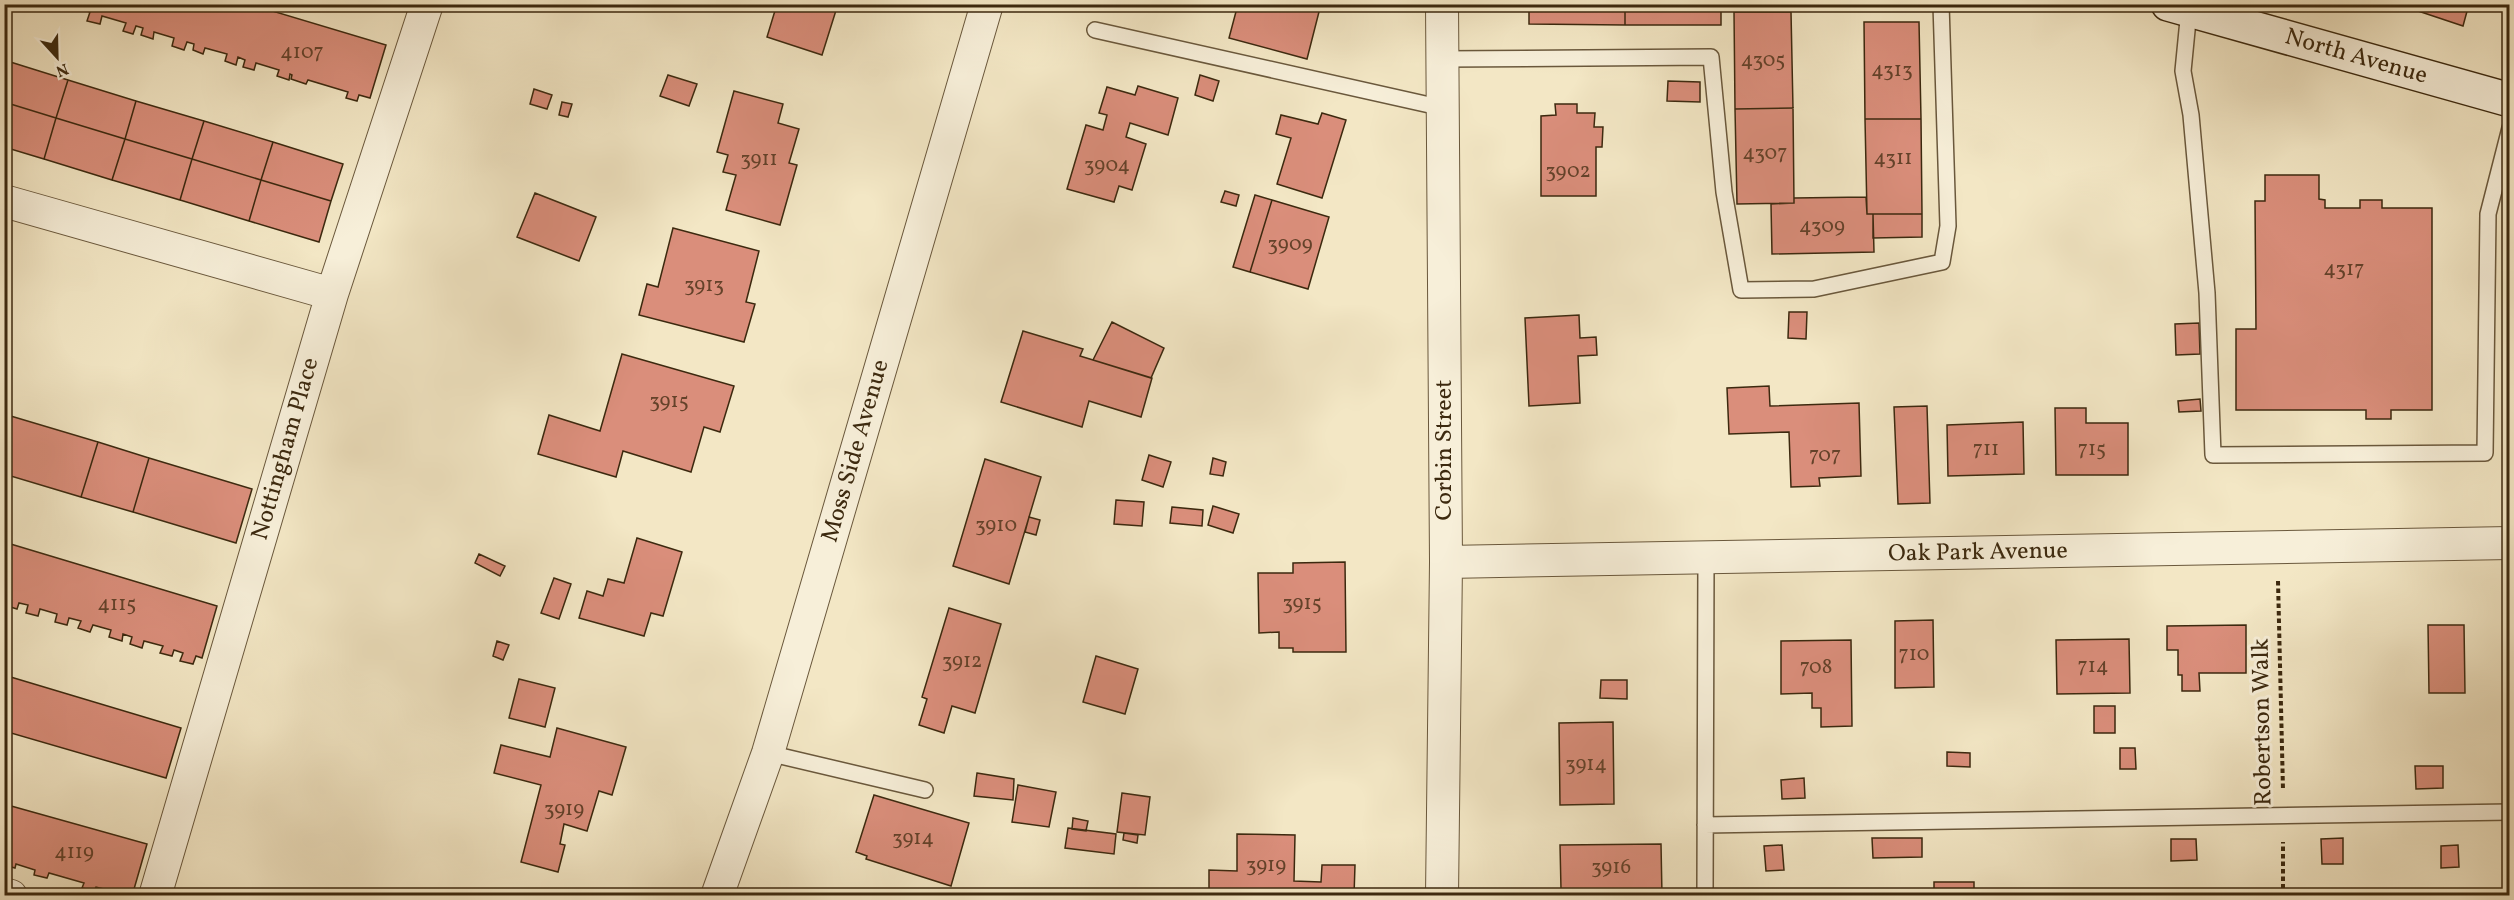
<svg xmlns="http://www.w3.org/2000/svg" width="2514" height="900" font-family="Vollkorn,serif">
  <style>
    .building { fill: #da8e7b; stroke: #3c290f; stroke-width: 1.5 }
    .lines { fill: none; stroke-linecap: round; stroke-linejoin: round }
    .lane-casing { stroke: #6a583c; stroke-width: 18 }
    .street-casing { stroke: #6a583c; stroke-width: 34 }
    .secondary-casing { stroke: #3c290f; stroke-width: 36 }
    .path { stroke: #3c290f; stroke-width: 4; stroke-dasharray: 4.5 3; stroke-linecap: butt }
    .lane { stroke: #f7efd9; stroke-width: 15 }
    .street { stroke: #f7efd9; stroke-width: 32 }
    .secondary { stroke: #f7efd9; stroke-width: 33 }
    .labels { text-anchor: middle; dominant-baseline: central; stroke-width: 6; stroke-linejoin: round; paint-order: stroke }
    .number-label { font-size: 21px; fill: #64422a }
    .street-label { font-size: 24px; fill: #3c290f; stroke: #f7efd9 }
  </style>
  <rect width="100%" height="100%" fill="#f3e7c5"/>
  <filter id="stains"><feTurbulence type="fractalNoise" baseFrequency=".00333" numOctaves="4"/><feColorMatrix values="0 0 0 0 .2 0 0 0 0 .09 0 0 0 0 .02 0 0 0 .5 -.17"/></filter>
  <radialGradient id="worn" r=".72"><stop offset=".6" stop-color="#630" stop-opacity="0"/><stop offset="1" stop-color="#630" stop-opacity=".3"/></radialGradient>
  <!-- building -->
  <path class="building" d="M 65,4 L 249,4 L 386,45 L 370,98 L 359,95 L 357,101 L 346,98 L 348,92 L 308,80 L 306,84 L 291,79 L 292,75 L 290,74 L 289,80 L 277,76 L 279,70 L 256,63 L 254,70 L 243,67 L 245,60 L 238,57 L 236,65 L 225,61 L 227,54 L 205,48 L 203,54 L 193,50 L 194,44 L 187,42 L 184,50 L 172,46 L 174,38 L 154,32 L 153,39 L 141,35 L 143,28 L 136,26 L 133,34 L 123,31 L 126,23 L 102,16 L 100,24 L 87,21 L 90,12 Z
    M 777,4 L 838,4 L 822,55 L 767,37 Z
    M 1238,4 L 1321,4 L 1307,59 L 1229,38 Z
    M 1529,4 L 1625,4 L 1625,25 L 1529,24 Z
    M 1625,4 L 1721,4 L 1721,25 L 1625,25 Z
    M 2413,4 L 2469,4 L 2463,26 L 2412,9 Z
    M 1734,12 L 1791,12 L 1793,108 L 1735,109 Z
    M 1864,22 L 1919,22 L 1921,119 L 1865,119 Z
    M 4,60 L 68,80 L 56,118 L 4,102 Z
    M 668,75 L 697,84 L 689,106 L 660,96 Z
    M 1200,75 L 1219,81 L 1213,101 L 1195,95 Z
    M 68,80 L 136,101 L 125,139 L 56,118 Z
    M 1668,81 L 1700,82 L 1700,102 L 1667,101 Z
    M 1138,86 L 1178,98 L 1168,135 L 1130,123 L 1126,137 L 1146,144 L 1132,190 L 1119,186 L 1114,202 L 1067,189 L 1086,125 L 1103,130 L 1107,115 L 1099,113 L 1107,87 L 1135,95 Z
    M 534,89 L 552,95 L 547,109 L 530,104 Z
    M 734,91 L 783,104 L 778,123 L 799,129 L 789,163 L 797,165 L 780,225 L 726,210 L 736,175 L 723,172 L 728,155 L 717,152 Z
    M 136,101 L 204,121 L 192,159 L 125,139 Z
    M 4,102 L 56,118 L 44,159 L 4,147 Z
    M 562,102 L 572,104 L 568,117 L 559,115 Z
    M 1555,104 L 1577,104 L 1577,113 L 1595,113 L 1594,127 L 1603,127 L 1602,147 L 1596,147 L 1596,196 L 1541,196 L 1541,116 L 1556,115 Z
    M 1793,108 L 1794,203 L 1737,204 L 1735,109 Z
    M 1322,113 L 1346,120 L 1322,198 L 1277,184 L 1291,138 L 1276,134 L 1281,115 L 1318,124 Z
    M 56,118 L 125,139 L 112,180 L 44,159 Z
    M 1865,119 L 1921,119 L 1922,214 L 1867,214 Z
    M 204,121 L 273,142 L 261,180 L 192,159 Z
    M 125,139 L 192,159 L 180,200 L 112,180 Z
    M 273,142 L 343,164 L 331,201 L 261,180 Z
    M 192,159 L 261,180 L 249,221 L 180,200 Z
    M 2265,175 L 2319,175 L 2319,199 L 2325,200 L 2325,208 L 2360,208 L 2360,200 L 2382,200 L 2382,208 L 2432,208 L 2432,410 L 2391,410 L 2391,419 L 2366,419 L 2366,410 L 2236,410 L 2236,329 L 2256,329 L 2255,201 L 2265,201 Z
    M 261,180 L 331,201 L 319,242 L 249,221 Z
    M 1225,191 L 1239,195 L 1236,206 L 1221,202 Z
    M 535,193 L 596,217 L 579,261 L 517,237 Z
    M 1255,195 L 1272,200 L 1250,272 L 1233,267 Z
    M 1866,197 L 1867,214 L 1873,214 L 1874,252 L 1772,254 L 1771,204 L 1794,203 L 1794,198 Z
    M 1272,200 L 1329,217 L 1308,289 L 1250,272 Z
    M 1873,214 L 1922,214 L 1922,237 L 1873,238 Z
    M 673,228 L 759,251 L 746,302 L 755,304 L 744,342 L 639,315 L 647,284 L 658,287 Z
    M 1789,312 L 1807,312 L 1806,339 L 1788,338 Z
    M 1579,315 L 1580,338 L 1596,337 L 1597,355 L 1578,356 L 1580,403 L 1529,406 L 1525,318 Z
    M 1112,322 L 1164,348 L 1151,378 L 1093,360 Z
    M 2199,323 L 2200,354 L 2176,355 L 2175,324 Z
    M 1023,331 L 1083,349 L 1080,356 L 1152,378 L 1141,417 L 1089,401 L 1082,427 L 1001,402 Z
    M 622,354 L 734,386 L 720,432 L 704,427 L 691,472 L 623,451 L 616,477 L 538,454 L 549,415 L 600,431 Z
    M 1769,386 L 1770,406 L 1859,403 L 1861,476 L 1819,478 L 1820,486 L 1791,487 L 1789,432 L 1729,434 L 1727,388 Z
    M 2200,399 L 2201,411 L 2179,412 L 2178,401 Z
    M 1927,406 L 1930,503 L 1898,504 L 1894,407 Z
    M 2055,408 L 2086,408 L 2086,423 L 2128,423 L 2128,475 L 2056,475 Z
    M 4,414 L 98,442 L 81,497 L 4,474 Z
    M 2023,422 L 2024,474 L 1948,476 L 1947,425 Z
    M 98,442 L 149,458 L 133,512 L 81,497 Z
    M 1149,455 L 1171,462 L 1163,487 L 1142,480 Z
    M 149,458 L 252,489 L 236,543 L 133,512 Z
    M 1213,458 L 1226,462 L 1223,476 L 1210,474 Z
    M 985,459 L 1041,477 L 1009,584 L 953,566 Z
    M 1116,500 L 1144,502 L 1142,526 L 1114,524 Z
    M 1213,506 L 1239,514 L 1233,533 L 1208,525 Z
    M 1172,507 L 1203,510 L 1202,526 L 1170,523 Z
    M 1029,517 L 1040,520 L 1036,535 L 1025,532 Z
    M 637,538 L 682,552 L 663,616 L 651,613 L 644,636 L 579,618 L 587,591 L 603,596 L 608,579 L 624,583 Z
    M 4,542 L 217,606 L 202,658 L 196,656 L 193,664 L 180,661 L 183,653 L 174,650 L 172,656 L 160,653 L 163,646 L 144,641 L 142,648 L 130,644 L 132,637 L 123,634 L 122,641 L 109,637 L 111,630 L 93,625 L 90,632 L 78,628 L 81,621 L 69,618 L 67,625 L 55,622 L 57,614 L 40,609 L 38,616 L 26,613 L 28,605 L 19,603 L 17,609 L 4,605 Z
    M 479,554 L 505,566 L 500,576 L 475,563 Z
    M 1345,562 L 1346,652 L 1293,652 L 1293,648 L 1279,648 L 1279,632 L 1259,633 L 1258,573 L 1293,573 L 1293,563 Z
    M 554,578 L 571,584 L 559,619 L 541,613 Z
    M 949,608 L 1001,624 L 975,713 L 952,706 L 944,733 L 919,725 L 927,699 L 922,697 Z
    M 1933,620 L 1934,687 L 1895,688 L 1895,621 Z
    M 2246,625 L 2246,673 L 2199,673 L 2200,691 L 2182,691 L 2182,675 L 2178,675 L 2178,650 L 2167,650 L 2167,626 Z
    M 2428,625 L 2464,625 L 2465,693 L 2429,693 Z
    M 2129,639 L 2130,693 L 2057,694 L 2056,640 Z
    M 1851,640 L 1852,726 L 1821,727 L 1821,708 L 1812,708 L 1812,693 L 1781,694 L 1781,641 Z
    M 497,641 L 509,645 L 503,660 L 493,656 Z
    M 1096,656 L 1138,669 L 1125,714 L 1083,702 Z
    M 4,675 L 181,728 L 166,778 L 4,731 Z
    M 519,679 L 555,688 L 545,727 L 509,718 Z
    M 1601,680 L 1627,680 L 1627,699 L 1600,698 Z
    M 2094,706 L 2115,706 L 2115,733 L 2094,733 Z
    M 1613,722 L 1614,804 L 1560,805 L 1559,723 Z
    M 557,728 L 626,747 L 612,795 L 599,791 L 587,831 L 564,824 L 560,844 L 565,845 L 558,872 L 521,862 L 541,785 L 494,773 L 501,745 L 550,757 Z
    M 2120,748 L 2135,748 L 2136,769 L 2120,769 Z
    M 1947,752 L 1970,753 L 1970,767 L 1947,766 Z
    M 2415,766 L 2443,766 L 2443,788 L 2416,789 Z
    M 977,773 L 1014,779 L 1013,800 L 974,796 Z
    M 1804,778 L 1805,798 L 1782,799 L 1781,780 Z
    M 1018,785 L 1056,792 L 1049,827 L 1012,822 Z
    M 1122,793 L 1150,797 L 1145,835 L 1117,832 Z
    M 874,795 L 969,823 L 951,886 L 866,859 L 867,856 L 856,852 Z
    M 4,804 L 147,844 L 132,896 L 118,893 L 117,896 L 111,896 L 102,893 L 104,889 L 96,887 L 94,891 L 82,888 L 84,883 L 49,873 L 47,878 L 34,875 L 35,870 L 16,864 L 15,868 L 4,865 Z
    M 1073,818 L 1088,821 L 1086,831 L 1072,829 Z
    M 1068,828 L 1116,834 L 1114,854 L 1065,848 Z
    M 1124,833 L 1138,835 L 1137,843 L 1123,840 Z
    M 1237,834 L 1295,835 L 1294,881 L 1321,882 L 1322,865 L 1355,865 L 1354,896 L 1209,896 L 1209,870 L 1237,871 Z
    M 1872,838 L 1922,838 L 1922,857 L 1873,858 Z
    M 2343,838 L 2343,864 L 2322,864 L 2321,839 Z
    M 2171,839 L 2196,839 L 2197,860 L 2171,861 Z
    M 1661,844 L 1662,896 L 1547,896 L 1547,889 L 1561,889 L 1560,845 Z
    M 1782,845 L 1784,870 L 1766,871 L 1764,846 Z
    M 2458,845 L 2459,867 L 2441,868 L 2441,846 Z
    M 1934,882 L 1974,882 L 1974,896 L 1934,896 Z"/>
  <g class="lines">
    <defs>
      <path id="lane" d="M 2189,10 L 2183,71 L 2191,115 L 2207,293 L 2213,455 L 2485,453 L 2488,214 L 2510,128
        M 1095,30 L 1443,108
        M 1443,59 L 1711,57 L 1724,192 L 1741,290 L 1814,289 L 1942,262 L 1948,226 L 1941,4
        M 768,753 L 925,790
        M 1705,825 L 2510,812
        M 1705,896 L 1706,557"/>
      <path id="street" d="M 1442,4 L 1446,562 L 1442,896
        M 4,201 L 332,294
        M 1446,562 L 2510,543
        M 4,894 L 11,896
        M 155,896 L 332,294 L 427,4
        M 717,896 L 768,753 L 987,4"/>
      <path id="secondary" d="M 2168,4 L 2510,100"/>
    </defs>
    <!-- lane casing -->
    <use href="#lane" class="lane-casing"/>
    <!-- street casing -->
    <use href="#street" class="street-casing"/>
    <!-- secondary casing -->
    <use href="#secondary" class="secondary-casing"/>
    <!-- path -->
    <path class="path" d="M 2278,581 L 2283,790
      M 2283,896 L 2283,842"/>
    <!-- lane -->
    <use href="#lane" class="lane"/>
    <!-- street -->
    <use href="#street" class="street"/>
    <!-- secondary -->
    <use href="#secondary" class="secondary"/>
  </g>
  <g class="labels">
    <!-- number labels -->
    <g class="number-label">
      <text x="302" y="52">4107</text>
      <text x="1763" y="60">4305</text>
      <text x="1892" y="70">4313</text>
      <text x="1765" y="153">4307</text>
      <text x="1893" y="158">4311</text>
      <text x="759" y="159">3911</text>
      <text x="1107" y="165">3904</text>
      <text x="1568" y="171">3902</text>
      <text x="1822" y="226">4309</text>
      <text x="1290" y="244">3909</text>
      <text x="2344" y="269">4317</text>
      <text x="704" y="285">3913</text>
      <text x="669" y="401">3915</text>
      <text x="1986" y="449">711</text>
      <text x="2092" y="449">715</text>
      <text x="1825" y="455">707</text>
      <text x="996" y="525">3910</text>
      <text x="1302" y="603">3915</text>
      <text x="117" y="604">4115</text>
      <text x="1914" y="654">710</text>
      <text x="962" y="661">3912</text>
      <text x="2093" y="666">714</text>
      <text x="1816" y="667">708</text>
      <text x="1586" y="764">3914</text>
      <text x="564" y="809">3919</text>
      <text x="913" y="838">3914</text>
      <text x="74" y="852">4119</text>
      <text x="1266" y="865">3919</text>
      <text x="1611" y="867">3916</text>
    </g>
    <!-- street labels -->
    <g class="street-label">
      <text transform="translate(2356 57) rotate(16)">North Avenue</text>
      <text transform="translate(286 449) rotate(-74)">Nottingham Place</text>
      <text transform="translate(1445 450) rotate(-90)">Corbin Street</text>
      <text transform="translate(856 451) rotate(-74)">Moss Side Avenue</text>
      <text transform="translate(1978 553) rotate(-1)">Oak Park Avenue</text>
      <text transform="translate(2263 722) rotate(-91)">Robertson Walk</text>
    </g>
  </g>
  <!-- margin -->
  <rect width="2514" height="900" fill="none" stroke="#f3e7c5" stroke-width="24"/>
  <rect x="6" y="6" width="2502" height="888" fill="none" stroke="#3c290f" stroke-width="3"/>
  <rect x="12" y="12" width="2490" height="876" fill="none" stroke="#3c290f" stroke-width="1.5"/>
  <!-- north arrow -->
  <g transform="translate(57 57) rotate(158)" stroke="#f7efd9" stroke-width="4.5" paint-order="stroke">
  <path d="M0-4.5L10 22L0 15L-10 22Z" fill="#3c290f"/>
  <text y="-9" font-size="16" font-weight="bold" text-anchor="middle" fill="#3c290f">N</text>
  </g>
  <rect width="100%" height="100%" filter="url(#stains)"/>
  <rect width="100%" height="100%" fill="url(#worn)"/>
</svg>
